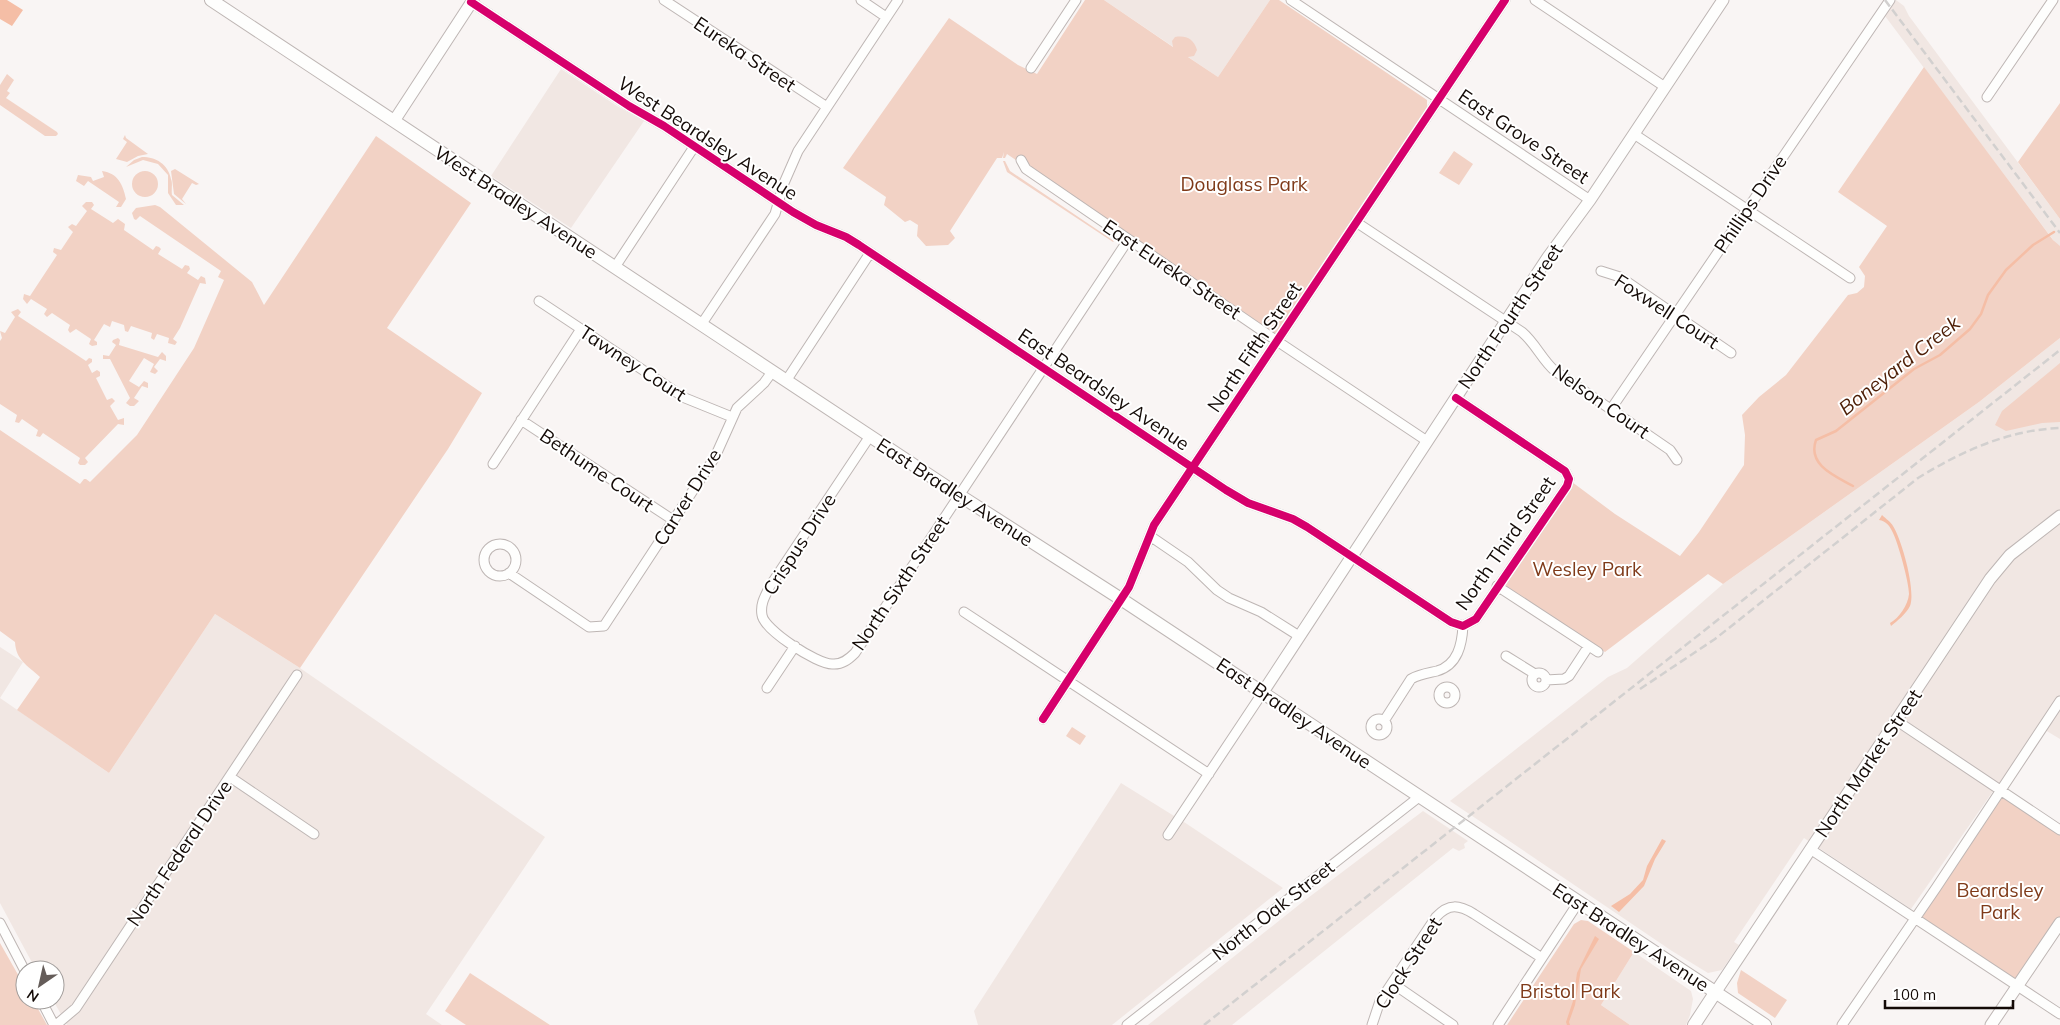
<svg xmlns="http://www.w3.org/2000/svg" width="2060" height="1025" font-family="Mulish,sans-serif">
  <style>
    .built { fill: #f1e7e3 }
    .green { fill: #f2d2c5 }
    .water { fill: #f5bea6 }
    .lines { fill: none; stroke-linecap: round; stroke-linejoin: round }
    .stream { stroke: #f5bea6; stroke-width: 2.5 }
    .minor-casing { stroke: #beb6b4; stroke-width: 11 }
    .tertiary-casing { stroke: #beb6b4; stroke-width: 13 }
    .secondary-casing { stroke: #beb6b4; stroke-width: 14 }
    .minor { stroke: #fefefd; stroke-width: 9 }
    .tertiary { stroke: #fefefd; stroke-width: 11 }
    .secondary { stroke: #fefefd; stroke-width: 12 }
    .rail { stroke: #d2d0cf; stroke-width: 2.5; stroke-dasharray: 8 4; stroke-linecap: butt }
    .cycleway-casing { stroke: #fff; stroke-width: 11 }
    .cycleway { stroke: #d6006c; stroke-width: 8 }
    .labels { text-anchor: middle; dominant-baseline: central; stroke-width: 4; stroke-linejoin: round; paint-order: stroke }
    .street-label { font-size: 19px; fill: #130a06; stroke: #fff }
    .park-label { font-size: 19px; fill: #7f3a19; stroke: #fff }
    .water-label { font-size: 20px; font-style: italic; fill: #4d1e06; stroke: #fff }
  </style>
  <rect width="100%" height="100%" fill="#f9f5f4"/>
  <!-- built -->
  <path class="built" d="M 1104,0 L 1270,0 L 1218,77 Z
    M 1896,0 L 1904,6 L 1909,16 L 2060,219 L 2060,249 L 1885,16 Z
    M 561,69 L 617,106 L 644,121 L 571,228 L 491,176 Z
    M 2060,338 L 2060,739 L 2045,730 L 2005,788 L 1998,784 L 1911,909 L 1804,838 L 1734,942 L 1739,945 L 1722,970 L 1708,973 L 1672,951 L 1450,801 L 1608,677 L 1627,668 L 1723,584 L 1979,402 Z
    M 215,614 L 300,668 L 545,837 L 426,1014 L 442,1025 L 67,1025 L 53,1000 L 55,1000 L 55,970 L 36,970 L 0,903 L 0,647 L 23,662 L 0,698 L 109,773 Z
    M 1121,783 L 1187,824 L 1283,888 L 1112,1025 L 978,1025 L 974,1011 Z
    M 1423,811 L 1468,841 L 1464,844 L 1465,848 L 1459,851 L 1453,848 L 1232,1025 L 1148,1025 L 1300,904 Z
    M 1634,952 L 1691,991 L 1693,999 L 1690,1015 L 1686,1025 L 1630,1025 L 1601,1005 Z"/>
  <!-- green -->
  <path class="green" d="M 1085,0 L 1104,0 L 1173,47 L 1172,41 L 1175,37 C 1186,35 1194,39 1197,50 L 1194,56 L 1188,57 L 1218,77 L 1270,0 L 1279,0 L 1427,100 L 1427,108 L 1277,338 L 1007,154 L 1005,158 L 1003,158 L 1004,152 L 1002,158 L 997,158 L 950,231 L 955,238 L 948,245 L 926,246 L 917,236 L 918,225 L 910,220 L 905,222 L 884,205 L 886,197 L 843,168 L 949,18 L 1018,65 L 1037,74 Z
    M 1924,67 L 2053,240 L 2060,246 L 2060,338 L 1979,402 L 1723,584 L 1708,574 L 1605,652 L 1497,586 L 1572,482 L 1615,514 L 1680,556 L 1699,532 L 1744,465 L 1745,435 L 1742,415 L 1759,397 L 1786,375 L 1848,295 L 1857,293 L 1864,287 L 1865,276 L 1859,267 L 1887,226 L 1838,192 Z
    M 7,74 L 14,80 L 7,91 L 10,93 L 6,98 L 57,132 L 58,134 L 56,136 L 45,136 L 0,105 L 0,85 Z
    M 2060,103 L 2060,219 L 2018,162 Z
    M 125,135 L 126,138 L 148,154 L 138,156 L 127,162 L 116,159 L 127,142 L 123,139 Z
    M 376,136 L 471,203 L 387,328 L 482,393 L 448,449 L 300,668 L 215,614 L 109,773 L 17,710 L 40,677 C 27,665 16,660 15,642 L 0,631 L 0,430 L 80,484 L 84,479 L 86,479 L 90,482 L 137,435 L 194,348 L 224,280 L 218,277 L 221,271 L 140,216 L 136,220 L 134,219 L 132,213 L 136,208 L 155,205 L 160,207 L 252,282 L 264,305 Z
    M 1454,151 L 1473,164 L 1459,185 L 1439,173 Z
    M 142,157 C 156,157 168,164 171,179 C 173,184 171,190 172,195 L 184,205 L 176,205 L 168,193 L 168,175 L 158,164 L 143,160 L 126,167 L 134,160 Z
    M 1003,161 L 1005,161 L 1010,171 L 1114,241 L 1113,242 L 1007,172 Z
    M 175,169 L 199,184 L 196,185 L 192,183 L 182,199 L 186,204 L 174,194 L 171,171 Z
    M 102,171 C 118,173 123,185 126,199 L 121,207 L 116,207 L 119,202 L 88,181 L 84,186 L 76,181 L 78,175 L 91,177 L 93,181 L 104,177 Z
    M132 184a13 13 0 1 1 26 0a13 13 0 1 1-26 0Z
    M 86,202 L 92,202 L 94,205 L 91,209 L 113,223 L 118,219 L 125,224 L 124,230 L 153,250 L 156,246 L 159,247 L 161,249 L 158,254 L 182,269 L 185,265 L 189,266 L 190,269 L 187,273 L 198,280 L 201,276 L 205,278 L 206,284 L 200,283 L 180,328 L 173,339 L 177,342 L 175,345 L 168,343 L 169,338 L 157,334 L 154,340 L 151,338 L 152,333 L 131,326 L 128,332 L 125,331 L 124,325 L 112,321 L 110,327 L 104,324 L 94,340 L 97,342 L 97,345 L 92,346 L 89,344 L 91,339 L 76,329 L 70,333 L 68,330 L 70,325 L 52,313 L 47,317 L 44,314 L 47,309 L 31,299 L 27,304 L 23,299 L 24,294 L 30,296 L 57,255 L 53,252 L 54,248 L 61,250 L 73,232 L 68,227 L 72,224 L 76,226 L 87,211 L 82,206 Z
    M 18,309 L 21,312 L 18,316 L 86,361 L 89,358 L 92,359 L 92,362 L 88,365 L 92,373 L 97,370 L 100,372 L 100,376 L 96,378 L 107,400 L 112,398 L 115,401 L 110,406 L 118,420 L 124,418 L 124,425 L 118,424 L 85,458 L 88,462 L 85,465 L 80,465 L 78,463 L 80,458 L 43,433 L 40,437 L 36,436 L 38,430 L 22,419 L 19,423 L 15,422 L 17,415 L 0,404 L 0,341 L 2,338 L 0,331 L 5,333 L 15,317 L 11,312 Z
    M 118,338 L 120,340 L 119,345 L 158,357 L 162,352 L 166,356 L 166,361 L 160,359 L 154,367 L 158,371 L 155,374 L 150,372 L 154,364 L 144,358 L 129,381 L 139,387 L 144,381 L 148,383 L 148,388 L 142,386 L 134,398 L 139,401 L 134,406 L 130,406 L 126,403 L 130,398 L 110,359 L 103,359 L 103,355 L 109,356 L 116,345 L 112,342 L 113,340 Z
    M 2060,363 L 2060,422 L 2042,423 L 2006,431 L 1995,425 L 2002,411 Z
    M 1072,727 L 1086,736 L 1080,745 L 1066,736 Z
    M 2000,794 L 2060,833 L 2060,919 L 2016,983 L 1917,918 Z
    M 1581,920 L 1588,921 L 1634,952 L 1601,1005 L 1630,1025 L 1507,1025 L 1574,924 Z
    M 0,943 L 25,987 L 25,1000 L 33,1000 L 47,1025 L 0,1025 Z
    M 1741,970 L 1787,1000 L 1775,1018 L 1738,993 L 1737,983 Z
    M 470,973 L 550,1025 L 466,1025 L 445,1011 Z"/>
  <!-- water -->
  <path class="water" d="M 0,0 L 7,0 L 23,10 L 12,26 L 0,19 Z
    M 1882,515 C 1886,519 1891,522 1893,526 C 1902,540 1916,591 1910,606 C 1906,614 1897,621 1891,626 L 1890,623 C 1899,618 1908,605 1909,594 C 1909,582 1898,543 1893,533 C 1890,526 1886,521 1879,520 Z
    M 1662,839 L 1666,841 L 1655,859 L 1644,886 L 1619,912 L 1611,906 L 1630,894 L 1643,880 L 1647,866 Z
    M 1595,936 L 1599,939 L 1581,969 L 1575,1005 L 1569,1022 L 1570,1025 L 1567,1025 L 1566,1022 L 1573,1001 L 1577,973 Z"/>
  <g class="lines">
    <!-- stream -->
    <path class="stream" d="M 1853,486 C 1835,476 1807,465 1816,440 L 1836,431 L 1914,369 L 1940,355 L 1970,329 L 1981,314 L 1988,295 L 2006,270 L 2033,245 L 2054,232"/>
    <defs>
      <path id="minor" d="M 664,0 L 827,107
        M 861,0 L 886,17
        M 1291,0 L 1590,200
        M 1535,0 L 1665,87
        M 471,2 L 629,106 L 664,126 L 793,212 L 816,225 L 846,237 L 859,245 L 1226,490 L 1248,503 L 1293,519 L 1307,527 L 1451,622 L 1463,626 L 1476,619 L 1567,486 L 1569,479 L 1565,471 L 1456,398
        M 1031,68 L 1076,0
        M 1987,97 L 2053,0
        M 1634,134 L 1850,278
        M 1021,160 L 1026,169 L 1277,341 L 1427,441
        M 1356,222 L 1522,332 C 1536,344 1542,360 1555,371 L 1670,450 L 1677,460
        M 615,267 L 694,147
        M 1601,271 L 1620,277 L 1731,353
        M 539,301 L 685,398 L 732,417
        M 701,325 L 775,214 L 784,183 L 798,151 L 898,0
        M 786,381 L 870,253
        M 1611,409 L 1890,0
        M 521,420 L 673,520
        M 870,436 L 770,586 C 765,596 760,604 762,615 C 764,630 817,664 832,664 C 842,665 849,659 855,653 L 1128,240
        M 493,464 L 581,329
        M 1150,536 L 1188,562 L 1217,590 L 1229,598 L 1261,612 L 1299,636
        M484 560a16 16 0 1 1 32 0a16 16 0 1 1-32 0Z
        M 509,573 L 589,627 L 604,626 L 715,457 L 737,408 L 764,383 L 772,372
        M 1497,586 L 1598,652
        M 964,612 L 1209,774
        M 1506,656 L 1535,674
        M1532 680a7 7 0 1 1 14 0a7 7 0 1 1-14 0Z
        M 1546,680 L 1564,679 L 1569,676 L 1588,647
        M1439 695a8 8 0 1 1 16 0a8 8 0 1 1-16 0Z
        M 767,688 L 795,646
        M 1043,719 L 1129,587 L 1154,525 L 1505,0
        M1371 727a8 8 0 1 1 16 0a8 8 0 1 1-16 0Z
        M 1384,721 L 1411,679 C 1419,674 1428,673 1437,671 C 1458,665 1462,644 1463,626
        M 1897,721 L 2060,830
        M 230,777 L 314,834
        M 1168,835 L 1263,692
        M 1810,849 L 2060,1014
        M 0,923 L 25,971
        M 1392,983 L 1453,1025
        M 41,1000 L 54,1025
        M 56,1025 L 76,1008 L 297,675
        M 1127,1025 L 1419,797
        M 1372,1025 L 1380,1001 L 1436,917 C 1449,903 1459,905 1474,914 L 1542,958
        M 1498,1025 L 1578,903
        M 1842,1025 L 1936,888 L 2060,701"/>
      <path id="tertiary" d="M 394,121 L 473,0
        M 1263,692 L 1548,257 L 1590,200 L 1723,0
        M 1715,993 L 1990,579 L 2010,555 L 2060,516
        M 1991,1025 L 2060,923"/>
      <path id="secondary" d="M 211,0 L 959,495 L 1121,599 L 1765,1025
        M 1694,1025 L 1715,993"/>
    </defs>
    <!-- minor casing -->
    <use href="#minor" class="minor-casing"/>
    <!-- tertiary casing -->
    <use href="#tertiary" class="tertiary-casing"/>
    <!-- secondary casing -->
    <use href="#secondary" class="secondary-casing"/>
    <!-- minor -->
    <use href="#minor" class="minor"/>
    <!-- tertiary -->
    <use href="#tertiary" class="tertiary"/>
    <!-- secondary -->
    <use href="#secondary" class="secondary"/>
    <!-- rail -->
    <path class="rail" d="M 1885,0 L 2060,233
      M 1640,689 L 1715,639 L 1918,478 C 1962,451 2008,430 2060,428
      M 1204,1025 L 2060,350"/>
    <defs>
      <path id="cycleway" d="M 471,2 L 629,106 L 664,126 L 793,212 L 816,225 L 846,237 L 859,245 L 1226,490 L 1248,503 L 1293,519 L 1307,527 L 1451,622 L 1463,626 L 1476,619 L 1567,486 L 1569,479 L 1565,471 L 1456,398
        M 1043,719 L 1129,587 L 1154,525 L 1505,0"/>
    </defs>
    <!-- cycleway casing -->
    <use href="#cycleway" class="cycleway-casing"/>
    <!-- cycleway -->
    <use href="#cycleway" class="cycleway"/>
  </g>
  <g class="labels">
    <!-- street labels -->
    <g class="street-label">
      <text transform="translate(745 54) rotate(34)">Eureka Street</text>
      <text transform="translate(1524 136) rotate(34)">East Grove Street</text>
      <text transform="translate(708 138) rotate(33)">West Beardsley Avenue</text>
      <text transform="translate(516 202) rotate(33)">West Bradley Avenue</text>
      <text transform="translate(1750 204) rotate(-56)">Phillips Drive</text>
      <text transform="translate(1172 269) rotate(34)">East Eureka Street</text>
      <text transform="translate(1667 311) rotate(33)">Foxwell Court</text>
      <text transform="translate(1510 316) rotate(-56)">North Fourth Street</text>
      <text transform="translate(1254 347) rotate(-56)">North Fifth Street</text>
      <text transform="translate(633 363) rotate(33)">Tawney Court</text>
      <text transform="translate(1104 389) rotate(34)">East Beardsley Avenue</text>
      <text transform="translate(1601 401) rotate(35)">Nelson Court</text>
      <text transform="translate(597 470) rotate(34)">Bethume Court</text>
      <text transform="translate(955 492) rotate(33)">East Bradley Avenue</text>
      <text transform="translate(687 497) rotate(-58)">Carver Drive</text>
      <text transform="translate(1505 543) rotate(-55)">North Third Street</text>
      <text transform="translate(799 544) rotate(-57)">Crispus Drive</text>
      <text transform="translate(900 583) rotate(-56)">North Sixth Street</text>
      <text transform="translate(1294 713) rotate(34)">East Bradley Avenue</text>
      <text transform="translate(1868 763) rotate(-56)">North Market Street</text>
      <text transform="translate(179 853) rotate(-56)">North Federal Drive</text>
      <text transform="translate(1273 910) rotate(-38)">North Oak Street</text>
      <text transform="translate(1631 937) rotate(33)">East Bradley Avenue</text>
      <text transform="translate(1408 963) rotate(-57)">Clock Street</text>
    </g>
    <!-- park labels -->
    <g class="park-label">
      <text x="1244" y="184">Douglass Park</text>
      <text x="1587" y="569">Wesley Park</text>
      <text x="2000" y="890">Beardsley<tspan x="2000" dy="22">Park</tspan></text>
      <text x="1570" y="991">Bristol Park</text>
    </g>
    <!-- water labels -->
    <g class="water-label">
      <text transform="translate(1899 365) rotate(-38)">Boneyard Creek</text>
    </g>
  </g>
  <!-- north arrow -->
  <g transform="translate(40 985) rotate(214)"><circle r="24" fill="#ffffff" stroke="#a19d9b"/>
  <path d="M0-4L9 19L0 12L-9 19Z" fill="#645c59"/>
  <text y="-8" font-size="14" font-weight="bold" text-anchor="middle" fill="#130a06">N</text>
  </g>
  <!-- scale -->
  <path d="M1885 1000v8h128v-8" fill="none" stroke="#130a06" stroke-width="2.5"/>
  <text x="1892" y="1000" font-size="15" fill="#130a06" stroke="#ffffff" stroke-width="4" paint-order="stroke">100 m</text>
</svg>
